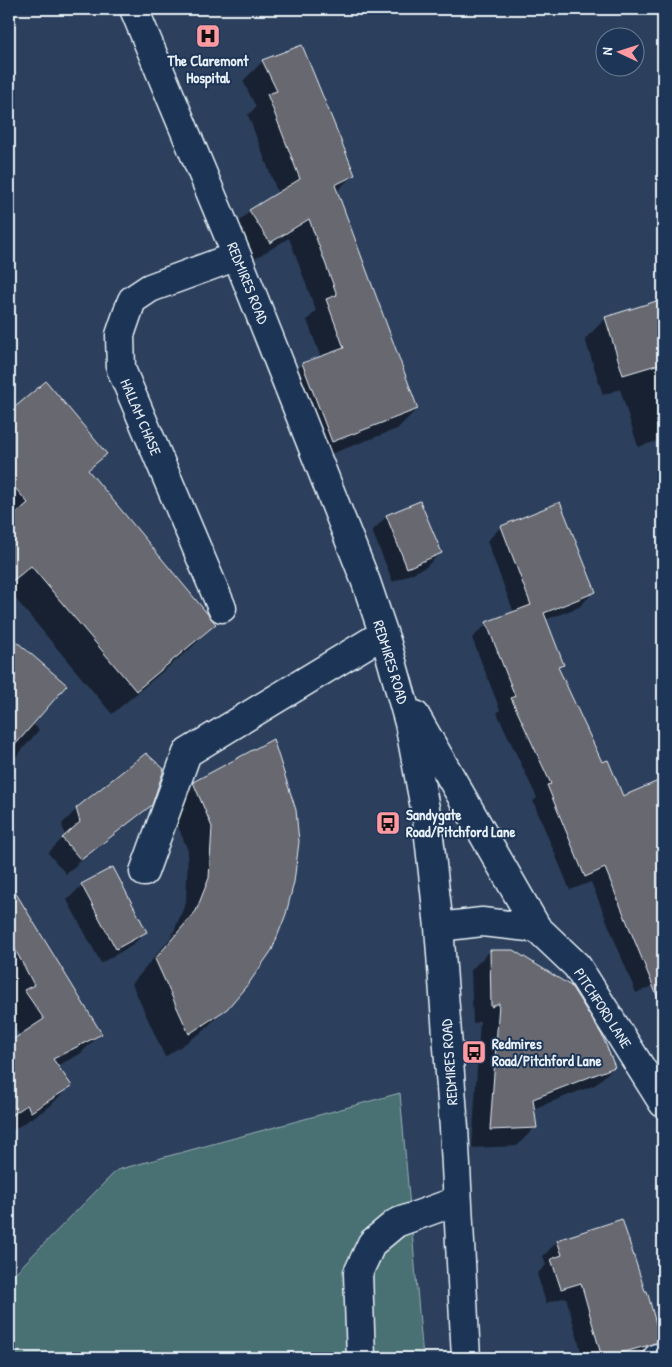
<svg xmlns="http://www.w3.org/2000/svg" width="672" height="1367" font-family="'Patrick Hand',sans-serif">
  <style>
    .green { fill: #4a7073; stroke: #99b0b6 }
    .shadow { fill: #0007 }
    .building { fill: #676771; stroke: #e8f1f8 }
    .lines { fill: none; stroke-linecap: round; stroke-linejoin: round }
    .minor-casing { stroke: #e8f1f8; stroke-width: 31 }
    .minor { stroke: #1d3557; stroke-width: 28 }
    .labels { text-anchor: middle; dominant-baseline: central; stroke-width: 4; stroke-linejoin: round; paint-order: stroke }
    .poi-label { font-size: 15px; font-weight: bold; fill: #e8f1f8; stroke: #1d3557; text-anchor: start }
    .street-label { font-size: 15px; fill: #e8f1f8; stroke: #1d3557 }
  </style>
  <rect width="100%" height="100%" fill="#2c3f5c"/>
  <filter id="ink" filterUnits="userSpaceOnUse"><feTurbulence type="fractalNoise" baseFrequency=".02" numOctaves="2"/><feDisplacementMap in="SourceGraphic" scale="10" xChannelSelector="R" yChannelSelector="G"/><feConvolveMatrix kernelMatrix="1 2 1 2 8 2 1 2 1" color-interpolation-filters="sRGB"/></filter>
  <g filter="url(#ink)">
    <!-- green -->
    <path class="green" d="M 400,1093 L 423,1358 L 9,1358 L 9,1279 L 117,1170 Z"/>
    <!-- shadow -->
    <path class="shadow" d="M 263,61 L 353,175 L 336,192 L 417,409 L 397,429 L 312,461 L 283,384 L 303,364 L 321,358 L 307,320 L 316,311 L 289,238 L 249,262 L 230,231 L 250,211 L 278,194 L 248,115 L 256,107 L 243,81 Z
      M 663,300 L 663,439 L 638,447 L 620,389 L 603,395 L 585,339 L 605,319 Z
      M 46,382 L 105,454 L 88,471 L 215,624 L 191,648 L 112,714 L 9,591 L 9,413 Z
      M 419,503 L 440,553 L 426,567 L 393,582 L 372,531 L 386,517 Z
      M 501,527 L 594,592 L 579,607 L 545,620 L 562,664 L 558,669 L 602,764 L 622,798 L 663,781 L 663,982 L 636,993 L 591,882 L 570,890 L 533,801 L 537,798 L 497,713 L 500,710 L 472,638 L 487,624 L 514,613 L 487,541 Z
      M 11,638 L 32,723 L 39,730 L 9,765 L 9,641 Z
      M 194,783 L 293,882 L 226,1008 L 202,1032 L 165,1057 L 132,984 L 172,936 L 186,902 L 188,851 L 170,806 Z
      M 151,804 L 139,815 L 139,813 L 76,863 L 77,865 L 136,819 L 66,874 L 48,853 L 65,836 L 62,824 L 77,809 Z
      M 9,884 L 101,1033 L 80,1054 L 57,1066 L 70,1086 L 49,1107 L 10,1132 L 9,1130 L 9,1043 L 20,1036 L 9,1020 L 9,1007 L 12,1004 L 9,998 Z
      M 82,885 L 146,932 L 131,946 L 101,963 L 67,900 Z
      M 490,951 L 614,1067 L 595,1085 L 533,1109 L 535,1127 L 517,1146 L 472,1148 L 480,1021 L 473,1024 L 471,970 Z
      M 558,1241 L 660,1342 L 645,1356 L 635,1358 L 583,1358 L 566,1297 L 546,1303 L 537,1274 L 546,1265 L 543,1256 Z"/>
    <!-- building -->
    <path class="building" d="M 302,45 L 355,175 L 335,185 L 418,409 L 332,442 L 302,363 L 344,348 L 326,299 L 337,295 L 309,219 L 270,243 L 249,210 L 300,179 L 267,94 L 277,91 L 262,60 Z
      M 663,299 L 663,363 L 623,375 L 605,317 Z
      M 46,381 L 107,454 L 88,470 L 216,624 L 136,691 L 31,566 L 9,584 L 9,519 L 28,503 L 9,481 L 9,412 Z
      M 420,501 L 442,553 L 407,568 L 386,515 Z
      M 560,502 L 596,592 L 544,613 L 564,665 L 558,667 L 602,762 L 608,760 L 623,796 L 663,779 L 663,1007 L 662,1008 L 605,868 L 585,877 L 547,785 L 551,784 L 511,698 L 515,696 L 486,622 L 531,605 L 501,526 Z
      M 9,635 L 67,685 L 9,752 Z
      M 273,739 L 296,810 L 299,842 L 294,882 L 286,914 L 272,950 L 249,983 L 227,1009 L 189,1034 L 155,959 L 196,911 L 209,878 L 212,827 L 193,782 Z
      M 146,753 L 164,769 L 152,805 L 81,860 L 62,838 L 80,822 L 76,808 Z
      M 113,867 L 147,932 L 116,949 L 81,884 Z
      M 9,882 L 102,1034 L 53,1059 L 72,1086 L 31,1112 L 27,1105 L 9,1117 L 9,1042 L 44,1019 L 24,990 L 34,985 L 9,938 Z
      M 490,950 L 513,950 L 571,986 L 602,1035 L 615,1067 L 533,1099 L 537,1128 L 490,1130 L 499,1003 L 491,1007 Z
      M 622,1219 L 645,1291 L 647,1291 L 661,1342 L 602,1358 L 581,1283 L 561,1289 L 551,1259 L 562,1255 L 557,1240 Z"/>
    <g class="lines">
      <defs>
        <path id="minor" d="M 134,9 L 237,256 L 366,582 L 387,644 L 409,723 L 427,819 L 439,927 L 454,1128 L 466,1358
          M 222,608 L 121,369 L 120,335 L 132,300 L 150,288 L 237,256
          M 415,715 L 537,928
          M 144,872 L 187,753 L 383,634
          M 439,927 L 482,922 L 537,928 L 577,966 L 663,1103
          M 361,1358 L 358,1273 L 372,1243 L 396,1223 L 457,1201
          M 657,1358 L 663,1358"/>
      </defs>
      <!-- minor casing -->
      <use href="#minor" class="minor-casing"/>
      <!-- minor -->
      <use href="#minor" class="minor"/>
    </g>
  </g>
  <!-- icons -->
  <defs>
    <symbol id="hospital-square" viewBox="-11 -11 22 22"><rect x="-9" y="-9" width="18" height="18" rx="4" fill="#ff9aa2" stroke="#1d3557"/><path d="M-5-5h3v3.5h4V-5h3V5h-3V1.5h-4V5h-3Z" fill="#111"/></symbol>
    <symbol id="bus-square" viewBox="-11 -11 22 22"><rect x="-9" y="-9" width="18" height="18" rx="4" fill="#ff9aa2" stroke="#1d3557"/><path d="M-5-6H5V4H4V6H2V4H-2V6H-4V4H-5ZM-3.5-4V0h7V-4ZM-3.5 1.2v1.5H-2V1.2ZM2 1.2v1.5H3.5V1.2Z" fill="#111"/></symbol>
  </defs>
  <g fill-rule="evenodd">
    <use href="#hospital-square" x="194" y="22" width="28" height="28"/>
    <use href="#bus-square" x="374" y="809" width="28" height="28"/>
    <use href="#bus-square" x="460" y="1038" width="28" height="28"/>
  </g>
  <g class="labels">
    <!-- poi labels -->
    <g class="poi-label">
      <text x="208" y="60" text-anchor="middle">The Claremont<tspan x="208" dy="17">Hospital</tspan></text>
      <text x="406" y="814">Sandygate<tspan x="406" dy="17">Road/Pitchford Lane</tspan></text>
      <text x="492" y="1043">Redmires<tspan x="492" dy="17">Road/Pitchford Lane</tspan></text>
    </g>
    <!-- street labels -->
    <g class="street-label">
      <text transform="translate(248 283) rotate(68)">REDMIRES ROAD</text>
      <text transform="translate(141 417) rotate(67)">HALLAM CHASE</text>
      <text transform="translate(391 662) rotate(73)">REDMIRES ROAD</text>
      <text transform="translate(603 1008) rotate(57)">PITCHFORD LANE</text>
      <text transform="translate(449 1062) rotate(-94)">REDMIRES ROAD</text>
    </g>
  </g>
  <!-- margin -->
  <rect width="672" height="1367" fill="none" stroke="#1d3557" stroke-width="30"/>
  <rect x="15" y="15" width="642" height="1337" fill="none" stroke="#e8f1f8" stroke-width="2" filter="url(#ink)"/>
  <!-- north arrow -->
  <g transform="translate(620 52) rotate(274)"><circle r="24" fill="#1d3557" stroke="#6e8097"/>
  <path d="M0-4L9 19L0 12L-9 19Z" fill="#ff9aa2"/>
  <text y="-8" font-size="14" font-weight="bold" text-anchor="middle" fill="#e8f1f8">N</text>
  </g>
</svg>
